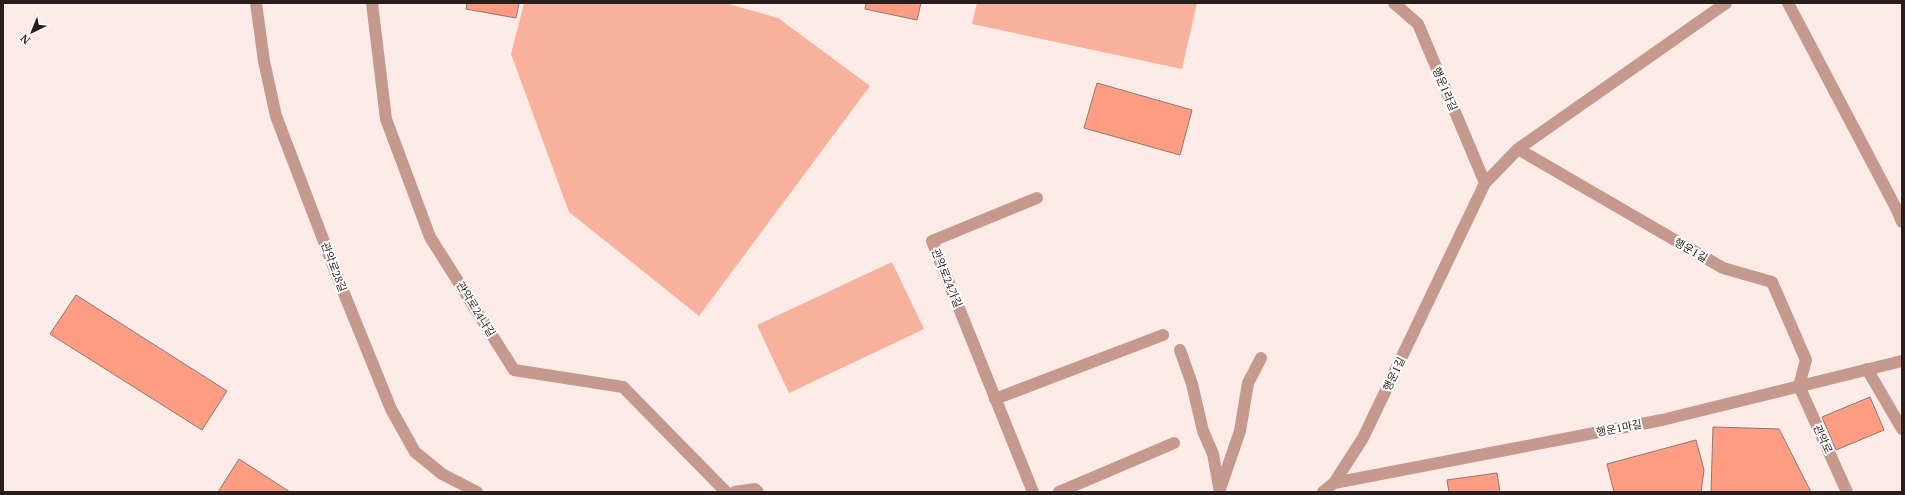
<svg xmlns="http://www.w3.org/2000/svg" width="1905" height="495" font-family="'PT Serif','Noto Sans KR',serif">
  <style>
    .green { fill: #f8b19d }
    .building { fill: #fe9d83; stroke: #917871 }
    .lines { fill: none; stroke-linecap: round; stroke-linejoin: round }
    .lane { stroke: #c5998d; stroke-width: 12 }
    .labels { text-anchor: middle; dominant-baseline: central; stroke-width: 4; stroke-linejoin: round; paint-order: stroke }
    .street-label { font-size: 11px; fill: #281e1b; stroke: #fff }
  </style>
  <rect width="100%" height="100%" fill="#fcebe6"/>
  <!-- green -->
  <path class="green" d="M 524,3 L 725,3 L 778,18 L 870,86 L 699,316 L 569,212 L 511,54 Z
    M 977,3 L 1197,3 L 1182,69 L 972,24 Z
    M 892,262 L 924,329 L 789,393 L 757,325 Z"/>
  <!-- building -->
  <path class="building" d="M 467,3 L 519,3 L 516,18 L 466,9 Z
    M 866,3 L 921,3 L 917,20 L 865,9 Z
    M 1097,83 L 1192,110 L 1180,155 L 1084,128 Z
    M 76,295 L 227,391 L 202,430 L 50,334 Z
    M 1870,397 L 1884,430 L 1836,450 L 1822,417 Z
    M 1713,427 L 1779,429 L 1811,492 L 1711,492 Z
    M 1696,440 L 1704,470 L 1701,492 L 1614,492 L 1607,464 Z
    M 239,459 L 290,492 L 218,492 Z
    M 1497,473 L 1500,492 L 1449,492 L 1447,480 Z"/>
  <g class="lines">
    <!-- lane -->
    <path class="lane" d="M 256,3 L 264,61 L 276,116 L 339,281 L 391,409 L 415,452 L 442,474 L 477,492
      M 372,3 L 386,119 L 430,237 L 514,370 L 623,387 L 726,492
      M 1394,3 L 1418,24 L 1485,183
      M 1788,3 L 1897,210 L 1902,222
      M 1518,149 L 1723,268 L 1772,282 L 1806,360 L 1799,386 L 1847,492
      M 1180,350 L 1192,384 L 1203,431 L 1213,454 L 1220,492
      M 1867,369 L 1902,429
      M 995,399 L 1163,335
      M 1334,483 L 1662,420 L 1902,361
      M 1220,489 L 1240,431 L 1248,383 L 1261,358
      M 735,492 L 755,489 L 758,492
      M 1033,492 L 932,241 L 1037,198
      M 1059,492 L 1174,443
      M 1323,492 L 1334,483 L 1363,438 L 1485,183 L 1518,149 L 1726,3"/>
  </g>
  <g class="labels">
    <!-- street labels -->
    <g class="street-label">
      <text transform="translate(1445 89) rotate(67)">행운1라길</text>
      <text transform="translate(1691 250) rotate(30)">행운1길</text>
      <text transform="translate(334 267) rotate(69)">관악로28길</text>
      <text transform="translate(947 278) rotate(68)">관악로24가길</text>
      <text transform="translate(476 309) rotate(58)">관악로24나길</text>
      <text transform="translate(1394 374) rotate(-64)">행운1길</text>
      <text transform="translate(1619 428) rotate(-11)">행운1마길</text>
      <text transform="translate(1823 439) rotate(65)">관악로</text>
    </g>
  </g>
  <!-- border -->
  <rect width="1905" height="495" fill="none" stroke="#281e1b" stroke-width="8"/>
  <!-- north arrow -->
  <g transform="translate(32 32) rotate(223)" stroke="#ffffff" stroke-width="3" paint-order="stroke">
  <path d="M0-3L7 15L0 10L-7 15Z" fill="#281e1b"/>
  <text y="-6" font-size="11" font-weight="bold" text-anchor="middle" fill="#281e1b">N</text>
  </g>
</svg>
